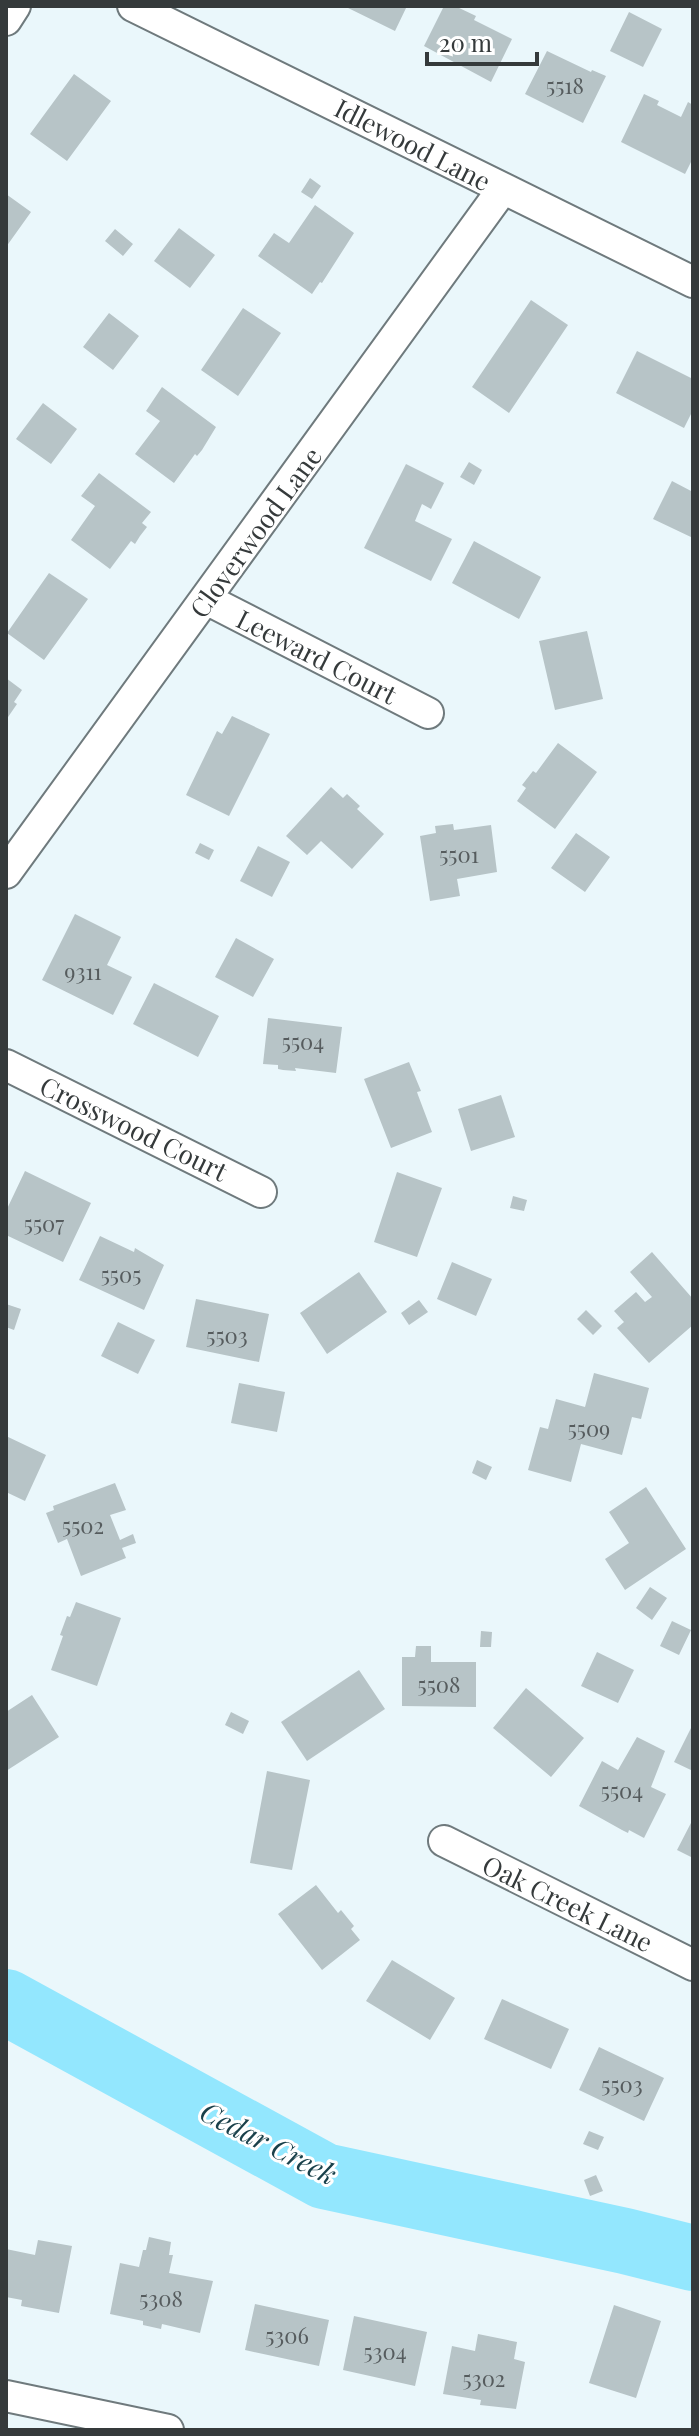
<svg xmlns="http://www.w3.org/2000/svg" width="699" height="2436" font-family="'Playfair Display',serif">
  <style>
    .lines { fill: none; stroke-linecap: round; stroke-linejoin: round }
    .river { stroke: #93e7fe; stroke-width: 66 }
    .building { fill: #b7c4c7 }
    .street-casing { stroke: #6f7a7d; stroke-width: 34 }
    .street { stroke: #fff; stroke-width: 30 }
    .labels { text-anchor: middle; dominant-baseline: central; stroke-width: 6; stroke-linejoin: round; paint-order: stroke }
    .number-label { font-size: 22px; fill: #565c5e }
    .street-label { font-size: 26px; fill: #353a3b; stroke: #fff }
    .water-label { font-size: 28px; font-style: italic; fill: #1a414b; stroke: #fff }
  </style>
  <rect width="100%" height="100%" fill="#eaf7fb"/>
  <g class="lines">
    <!-- river -->
    <path class="river" d="M 6,2002 L 324,2176 L 625,2241 L 693,2258"/>
  </g>
  <!-- building -->
  <path class="building" d="M 344,6 L 407,6 L 395,31 Z
    M 444,6 L 455,6 L 476,16 L 474,20 L 512,39 L 491,82 L 424,46 Z
    M 629,12 L 662,29 L 643,67 L 610,51 Z
    M 547,51 L 591,72 L 592,70 L 606,76 L 583,123 L 525,94 Z
    M 74,74 L 111,101 L 67,161 L 30,134 Z
    M 644,94 L 659,101 L 657,105 L 681,117 L 688,102 L 693,105 L 693,158 L 685,174 L 621,142 Z
    M 310,178 L 321,186 L 312,199 L 301,192 Z
    M 6,194 L 31,212 L 6,247 Z
    M 315,205 L 354,233 L 322,283 L 320,282 L 312,294 L 258,256 L 274,233 L 289,243 Z
    M 179,228 L 215,255 L 190,288 L 154,261 Z
    M 115,229 L 133,244 L 123,256 L 105,241 Z
    M 531,300 L 568,325 L 509,413 L 472,387 Z
    M 243,308 L 281,333 L 238,396 L 201,370 Z
    M 109,313 L 139,336 L 113,370 L 83,347 Z
    M 637,351 L 693,379 L 693,410 L 684,428 L 616,393 Z
    M 162,387 L 216,427 L 202,450 L 197,456 L 195,454 L 174,483 L 135,454 L 160,421 L 146,411 Z
    M 43,403 L 77,429 L 51,464 L 16,439 Z
    M 469,462 L 482,470 L 474,485 L 460,477 Z
    M 406,464 L 444,483 L 431,509 L 422,504 L 415,521 L 452,539 L 431,581 L 364,548 Z
    M 99,473 L 151,512 L 142,523 L 147,527 L 140,536 L 135,544 L 131,541 L 110,569 L 71,540 L 95,506 L 81,496 Z
    M 672,481 L 693,492 L 693,538 L 653,519 Z
    M 474,541 L 541,577 L 519,619 L 452,583 Z
    M 49,573 L 88,599 L 44,660 L 7,633 Z
    M 587,631 L 603,699 L 555,710 L 539,641 Z
    M 6,678 L 22,690 L 14,702 L 17,704 L 6,720 Z
    M 232,716 L 270,734 L 229,816 L 186,795 L 217,731 L 222,734 Z
    M 558,743 L 597,772 L 555,829 L 517,801 L 526,788 L 522,785 L 533,771 L 536,773 Z
    M 331,787 L 343,798 L 347,794 L 360,806 L 357,809 L 384,834 L 352,869 L 321,841 L 307,855 L 286,836 Z
    M 453,824 L 454,830 L 491,825 L 497,872 L 457,879 L 460,896 L 430,901 L 420,836 L 436,833 L 435,826 Z
    M 576,833 L 610,857 L 585,892 L 551,868 Z
    M 200,843 L 214,850 L 209,860 L 195,853 Z
    M 258,846 L 290,862 L 272,897 L 240,881 Z
    M 75,914 L 121,937 L 107,965 L 132,977 L 113,1015 L 42,980 Z
    M 236,938 L 274,959 L 253,997 L 215,977 Z
    M 154,983 L 219,1016 L 198,1057 L 133,1024 Z
    M 268,1018 L 342,1027 L 336,1073 L 295,1068 L 296,1071 L 283,1070 L 278,1069 L 278,1065 L 263,1064 Z
    M 409,1062 L 421,1091 L 417,1092 L 418,1095 L 432,1132 L 391,1148 L 364,1079 Z
    M 501,1095 L 515,1137 L 471,1151 L 458,1109 Z
    M 25,1171 L 91,1203 L 63,1262 L 6,1235 L 6,1211 Z
    M 397,1172 L 442,1188 L 417,1257 L 374,1242 Z
    M 513,1196 L 527,1200 L 524,1211 L 510,1208 Z
    M 100,1236 L 134,1252 L 135,1248 L 140,1251 L 164,1265 L 144,1310 L 79,1280 Z
    M 652,1252 L 693,1299 L 693,1325 L 649,1363 L 617,1328 L 624,1322 L 614,1311 L 636,1292 L 645,1302 L 652,1297 L 630,1272 Z
    M 452,1262 L 492,1279 L 476,1316 L 437,1299 Z
    M 359,1272 L 387,1312 L 327,1354 L 300,1313 Z
    M 196,1299 L 269,1314 L 259,1362 L 186,1347 Z
    M 419,1300 L 428,1312 L 409,1325 L 401,1313 Z
    M 6,1304 L 21,1309 L 14,1330 L 6,1327 Z
    M 586,1310 L 602,1326 L 593,1335 L 577,1319 Z
    M 118,1322 L 155,1340 L 138,1374 L 101,1356 Z
    M 594,1373 L 649,1388 L 641,1419 L 632,1417 L 622,1455 L 581,1444 L 571,1482 L 528,1470 L 540,1427 L 548,1429 L 556,1399 L 585,1407 Z
    M 239,1383 L 285,1392 L 277,1432 L 231,1423 Z
    M 6,1436 L 46,1455 L 25,1501 L 6,1492 Z
    M 477,1460 L 492,1467 L 486,1480 L 472,1473 Z
    M 115,1483 L 126,1510 L 110,1515 L 120,1540 L 133,1534 L 136,1543 L 122,1548 L 126,1558 L 81,1576 L 67,1539 L 58,1543 L 46,1513 L 54,1510 L 53,1506 Z
    M 646,1487 L 686,1549 L 625,1590 L 605,1559 L 629,1543 L 609,1512 Z
    M 650,1587 L 667,1598 L 652,1620 L 636,1608 Z
    M 76,1602 L 121,1618 L 97,1686 L 51,1670 L 63,1636 L 60,1635 L 67,1616 L 70,1617 Z
    M 672,1621 L 691,1630 L 679,1655 L 660,1646 Z
    M 481,1631 L 492,1632 L 491,1647 L 480,1647 Z
    M 416,1646 L 431,1646 L 431,1662 L 476,1662 L 476,1707 L 402,1706 L 402,1657 L 415,1657 Z
    M 597,1652 L 634,1670 L 618,1703 L 581,1686 Z
    M 359,1670 L 385,1709 L 307,1761 L 281,1722 Z
    M 526,1688 L 584,1738 L 551,1777 L 493,1728 Z
    M 32,1695 L 59,1737 L 6,1771 L 6,1712 Z
    M 231,1712 L 249,1721 L 243,1734 L 225,1725 Z
    M 693,1724 L 693,1771 L 674,1762 Z
    M 637,1737 L 665,1751 L 651,1787 L 666,1794 L 644,1838 L 629,1830 L 628,1833 L 622,1830 L 579,1806 L 602,1761 L 618,1770 Z
    M 267,1771 L 310,1780 L 292,1870 L 250,1863 Z
    M 693,1819 L 693,1858 L 677,1850 Z
    M 316,1885 L 338,1913 L 341,1910 L 354,1926 L 351,1929 L 360,1940 L 322,1970 L 278,1914 Z
    M 392,1960 L 455,1998 L 430,2040 L 366,2001 Z
    M 502,1999 L 569,2029 L 551,2069 L 484,2039 Z
    M 599,2047 L 664,2078 L 644,2121 L 579,2090 Z
    M 589,2131 L 604,2137 L 598,2150 L 583,2144 Z
    M 596,2175 L 603,2191 L 590,2196 L 584,2180 Z
    M 149,2237 L 171,2242 L 169,2255 L 173,2255 L 169,2273 L 213,2281 L 200,2333 L 162,2324 L 161,2329 L 143,2325 L 143,2321 L 110,2314 L 120,2263 L 139,2267 L 143,2250 L 146,2250 Z
    M 38,2240 L 72,2246 L 59,2313 L 21,2306 L 22,2300 L 6,2297 L 6,2249 L 35,2255 Z
    M 255,2304 L 329,2320 L 319,2366 L 245,2350 Z
    M 614,2305 L 661,2321 L 636,2398 L 589,2383 Z
    M 354,2316 L 427,2332 L 415,2386 L 343,2370 Z
    M 478,2334 L 517,2342 L 514,2359 L 525,2362 L 516,2409 L 480,2405 L 481,2400 L 443,2394 L 452,2346 L 475,2351 Z"/>
  <g class="lines">
    <defs>
      <path id="street" d="M 133,6 L 693,282
        M 6,20 L 15,6
        M 206,599 L 428,713
        M 6,873 L 502,190
        M 6,1065 L 261,1192
        M 444,1841 L 693,1965
        M 6,2396 L 168,2430"/>
    </defs>
    <!-- street casing -->
    <use href="#street" class="street-casing"/>
    <!-- street -->
    <use href="#street" class="street"/>
  </g>
  <g class="labels">
    <!-- number labels -->
    <g class="number-label">
      <text x="565" y="85">5518</text>
      <text x="459" y="854">5501</text>
      <text x="83" y="971">9311</text>
      <text x="303" y="1041">5504</text>
      <text x="44" y="1223">5507</text>
      <text x="121" y="1274">5505</text>
      <text x="227" y="1335">5503</text>
      <text x="589" y="1428">5509</text>
      <text x="83" y="1525">5502</text>
      <text x="439" y="1684">5508</text>
      <text x="622" y="1790">5504</text>
      <text x="622" y="2084">5503</text>
      <text x="161" y="2298">5308</text>
      <text x="287" y="2335">5306</text>
      <text x="385" y="2351">5304</text>
      <text x="484" y="2378">5302</text>
    </g>
    <!-- street labels -->
    <g class="street-label">
      <text transform="translate(413 144) rotate(27)">Idlewood Lane</text>
      <text transform="translate(255 532) rotate(-54)">Cloverwood Lane</text>
      <text transform="translate(317 656) rotate(27)">Leeward Court</text>
      <text transform="translate(134 1128) rotate(26)">Crosswood Court</text>
      <text transform="translate(568 1903) rotate(26)">Oak Creek Lane</text>
    </g>
    <!-- water labels -->
    <g class="water-label">
      <text transform="translate(269 2142) rotate(27)">Cedar Creek</text>
    </g>
  </g>
  <!-- border -->
  <rect width="699" height="2436" fill="none" stroke="#353a3b" stroke-width="16"/>
  <!-- scale -->
  <path d="M427 52v12h110v-12" fill="none" stroke="#353a3b" stroke-width="4"/>
  <text x="439" y="52" font-size="24" fill="#353a3b" stroke="#ffffff" stroke-width="6" paint-order="stroke">20 m</text>
</svg>
